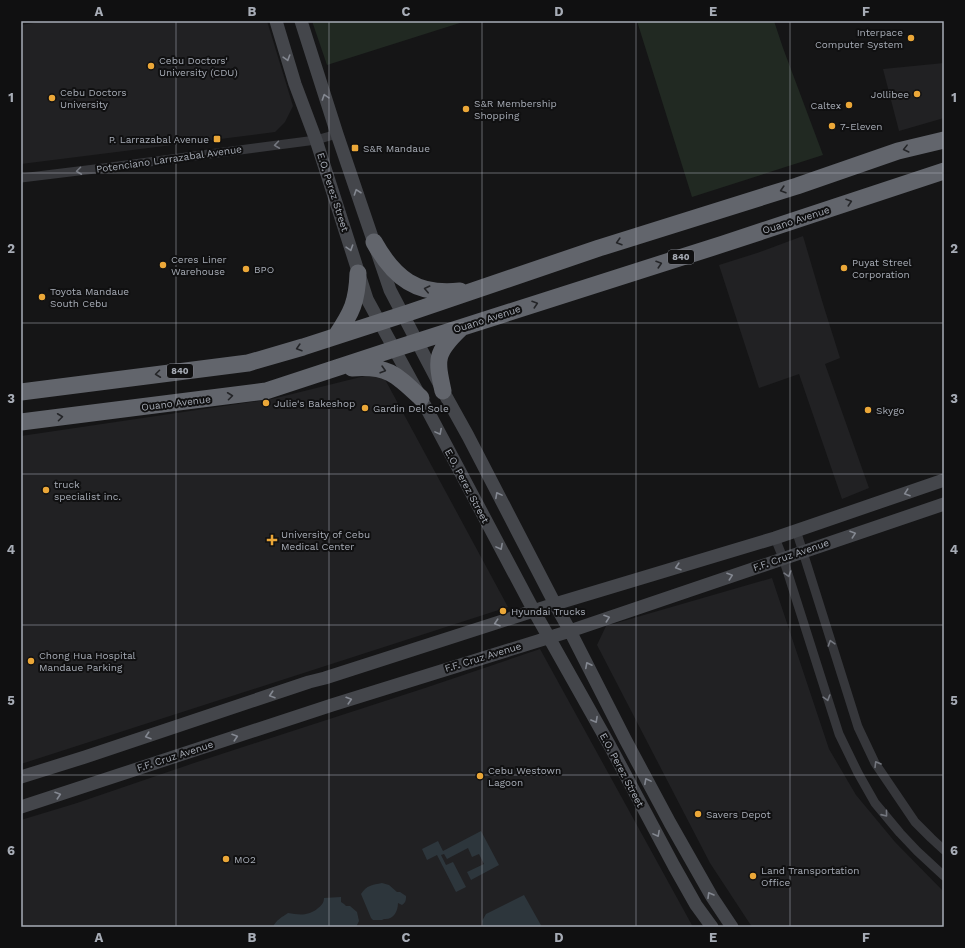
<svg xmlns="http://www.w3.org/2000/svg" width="965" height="948" font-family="'Work Sans',sans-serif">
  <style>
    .built { fill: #212123 }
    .green { fill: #212922 }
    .water { fill: #2d363c }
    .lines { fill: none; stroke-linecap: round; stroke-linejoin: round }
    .street { stroke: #36373b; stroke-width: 9 }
    .secondary { stroke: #44464b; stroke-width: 13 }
    .highway { stroke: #62656c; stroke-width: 17 }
    .oneway { stroke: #848891 }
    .oneway2 { stroke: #74777f }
    .oneway3 { stroke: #242528 }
    .grid { fill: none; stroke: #a7acb6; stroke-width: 1; stroke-opacity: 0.55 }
    .poi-dot { fill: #eba738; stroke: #101011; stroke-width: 1.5 }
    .labels { text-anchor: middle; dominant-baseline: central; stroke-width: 4; stroke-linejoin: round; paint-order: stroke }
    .shield { fill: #101011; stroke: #7a7d84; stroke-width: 1 }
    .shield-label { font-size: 9px; font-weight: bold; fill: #a7acb6 }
    .poi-label { font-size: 10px; fill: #a7acb6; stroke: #101011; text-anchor: start }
    .street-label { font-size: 10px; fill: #a7acb6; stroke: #101011 }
    .neatline { fill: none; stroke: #a7acb6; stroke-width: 1.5 }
    .grid-label { font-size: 13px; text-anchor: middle; font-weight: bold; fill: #a7acb6 }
  </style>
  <rect width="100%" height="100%" fill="#151516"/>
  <!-- built -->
  <path class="built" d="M 46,21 L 267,21 L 293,106 L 285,122 L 275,132 L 21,164 L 21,25 Z
    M 944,63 L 944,118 L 899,131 L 883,69 Z
    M 803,236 L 823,304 L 840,358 L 825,364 L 869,488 L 842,499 L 799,374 L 759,388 L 719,265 L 757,253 Z
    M 381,372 L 508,607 L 21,764 L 21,436 L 272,399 Z
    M 772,578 L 829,749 L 856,795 L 895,842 L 944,892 L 944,927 L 753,927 L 750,924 L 710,863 L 597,645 L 606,626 Z
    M 540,649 L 693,927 L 21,927 L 21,820 L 77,803 L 194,763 L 425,688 Z"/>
  <!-- green -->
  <path class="green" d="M 312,21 L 466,21 L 327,65 Z
    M 637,21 L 774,21 L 783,48 L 823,155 L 692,197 Z"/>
  <!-- water -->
  <path class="water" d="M 481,831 L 499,865 L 471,880 L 467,872 L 484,864 L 479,854 L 472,857 L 468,848 L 447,859 L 444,854 L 441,855 L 446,865 L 453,862 L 466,887 L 456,892 L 437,855 L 427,860 L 422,849 L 438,841 L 443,851 Z
    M 382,883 L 389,885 L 397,892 L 400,892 L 406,896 C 406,900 406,902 402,905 L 398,903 C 398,912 393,920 384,919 L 382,920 L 373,920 L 371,918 L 361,894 C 367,885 372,885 382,883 Z
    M 524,895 L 542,927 L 483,927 L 482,921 L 486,914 Z
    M 341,897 L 341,902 L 344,904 L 346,906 L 350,906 L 357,912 L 359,921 L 356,927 L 273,927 C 276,920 282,917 288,913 C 299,915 308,916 317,909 C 321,906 324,903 324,898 Z"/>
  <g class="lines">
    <!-- street -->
    <path class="street" d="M 21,178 L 103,168 L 316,140 L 337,134
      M 796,530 L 858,727 L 875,763 L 894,791 L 915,822 L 931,838 L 944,850
      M 775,538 L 783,558 L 839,734 L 858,773 L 875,803 L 900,833 L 917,851 L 944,876"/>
    <!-- secondary -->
    <path class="secondary" d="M 276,21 L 295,84 L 316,140 L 367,299 L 421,398 L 534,611 L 610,746 L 674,866 L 696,905 L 712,927
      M 301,21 L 337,134 L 390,290 L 443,391 L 468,436 L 555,604 L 570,631 L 625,739 L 670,823 L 712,897 L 732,927
      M 21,777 L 85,757 L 309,682 L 325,678 L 555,604 L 775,538 L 944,480
      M 21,807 L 332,705 L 570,631 L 944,504"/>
    <!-- highway -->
    <path class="highway" d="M 374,242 C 394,278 417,296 460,291
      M 336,336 C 352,312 357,302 358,273
      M 352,368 C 388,365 397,375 421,398
      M 443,391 C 436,359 435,353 460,329
      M 21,392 L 248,363 L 303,347 L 411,312 L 599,248 L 797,186 L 898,151 L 944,140
      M 21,422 L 266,391 L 394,349 L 723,244 L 944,171"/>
  </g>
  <!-- one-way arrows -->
  <defs><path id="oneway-chevron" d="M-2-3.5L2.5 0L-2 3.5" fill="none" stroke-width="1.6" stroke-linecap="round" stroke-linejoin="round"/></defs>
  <g class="oneway">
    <use href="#oneway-chevron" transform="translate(287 58) rotate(73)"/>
    <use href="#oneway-chevron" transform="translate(325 97) rotate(-108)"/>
    <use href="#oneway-chevron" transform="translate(357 192) rotate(-109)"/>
    <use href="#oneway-chevron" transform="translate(350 248) rotate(72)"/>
    <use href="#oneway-chevron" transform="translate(439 432) rotate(62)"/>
    <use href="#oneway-chevron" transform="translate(907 493) rotate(161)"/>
    <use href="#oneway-chevron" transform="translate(498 495) rotate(-118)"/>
    <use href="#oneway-chevron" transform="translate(853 534) rotate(-19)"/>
    <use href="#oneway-chevron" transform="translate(500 547) rotate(62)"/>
    <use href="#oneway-chevron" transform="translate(678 567) rotate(163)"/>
    <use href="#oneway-chevron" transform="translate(730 576) rotate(-19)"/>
    <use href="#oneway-chevron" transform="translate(607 618) rotate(-19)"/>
    <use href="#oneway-chevron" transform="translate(497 623) rotate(162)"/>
    <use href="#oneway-chevron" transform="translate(588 665) rotate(-117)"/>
    <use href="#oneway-chevron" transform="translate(272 695) rotate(162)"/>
    <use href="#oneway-chevron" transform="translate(349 700) rotate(-17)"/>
    <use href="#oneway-chevron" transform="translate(595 720) rotate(61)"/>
    <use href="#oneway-chevron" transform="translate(148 736) rotate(162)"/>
    <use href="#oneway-chevron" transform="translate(235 737) rotate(-18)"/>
    <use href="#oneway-chevron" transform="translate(647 781) rotate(-118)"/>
    <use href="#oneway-chevron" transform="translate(58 795) rotate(-18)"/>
    <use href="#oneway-chevron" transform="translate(657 834) rotate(62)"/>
    <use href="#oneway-chevron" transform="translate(710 895) rotate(-120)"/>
  </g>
  <g class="oneway2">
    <use href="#oneway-chevron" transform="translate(277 145) rotate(172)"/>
    <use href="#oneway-chevron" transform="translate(79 171) rotate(173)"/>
    <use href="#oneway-chevron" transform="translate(788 574) rotate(73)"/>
    <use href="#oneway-chevron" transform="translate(831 643) rotate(-107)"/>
    <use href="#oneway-chevron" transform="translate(827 698) rotate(73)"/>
    <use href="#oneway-chevron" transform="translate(877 764) rotate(-121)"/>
    <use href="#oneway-chevron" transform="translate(885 814) rotate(51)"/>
  </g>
  <g class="oneway3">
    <use href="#oneway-chevron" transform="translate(906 149) rotate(166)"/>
    <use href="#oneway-chevron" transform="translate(783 190) rotate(163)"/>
    <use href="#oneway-chevron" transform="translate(849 202) rotate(-18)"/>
    <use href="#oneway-chevron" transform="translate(619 242) rotate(163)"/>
    <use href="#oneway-chevron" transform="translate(659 264) rotate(-18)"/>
    <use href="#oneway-chevron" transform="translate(427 289) rotate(-167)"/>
    <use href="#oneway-chevron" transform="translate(535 304) rotate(-18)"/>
    <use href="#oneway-chevron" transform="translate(299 348) rotate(163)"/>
    <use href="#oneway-chevron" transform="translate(383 370) rotate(16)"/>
    <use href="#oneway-chevron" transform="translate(158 374) rotate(173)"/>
    <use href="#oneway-chevron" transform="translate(230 396) rotate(-7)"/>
    <use href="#oneway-chevron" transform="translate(60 417) rotate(-7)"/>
  </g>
  <!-- grid -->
  <path class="grid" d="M 176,21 L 176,927M 329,21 L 329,927M 482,21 L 482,927M 636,21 L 636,927M 790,21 L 790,927M 21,173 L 944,173M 21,323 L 944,323M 21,474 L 944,474M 21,625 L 944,625M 21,775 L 944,775"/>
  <!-- markers -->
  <g class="poi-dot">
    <circle cx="911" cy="38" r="4"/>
    <circle cx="151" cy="66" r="4"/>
    <circle cx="917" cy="94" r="4"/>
    <circle cx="52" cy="98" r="4"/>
    <circle cx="849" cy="105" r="4"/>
    <circle cx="466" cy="109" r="4"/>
    <circle cx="832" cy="126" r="4"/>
    <rect x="213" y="135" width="8" height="8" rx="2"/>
    <rect x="351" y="144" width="8" height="8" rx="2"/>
    <circle cx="163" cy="265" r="4"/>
    <circle cx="844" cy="268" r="4"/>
    <circle cx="246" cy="269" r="4"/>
    <circle cx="42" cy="297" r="4"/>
    <circle cx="266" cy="403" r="4"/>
    <circle cx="365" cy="408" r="4"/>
    <circle cx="868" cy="410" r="4"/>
    <circle cx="46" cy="490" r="4"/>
    <path d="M270 534h4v4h4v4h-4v4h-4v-4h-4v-4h4z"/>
    <circle cx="503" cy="611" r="4"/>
    <circle cx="31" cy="661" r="4"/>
    <circle cx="480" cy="776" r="4"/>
    <circle cx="698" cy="814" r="4"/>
    <circle cx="226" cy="859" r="4"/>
    <circle cx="753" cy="876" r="4"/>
  </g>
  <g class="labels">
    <!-- shield labels -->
    <g class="shield">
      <rect x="668" y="250" width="26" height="14" rx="3"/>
      <rect x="167" y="364" width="26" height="14" rx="3"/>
    </g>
    <g class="shield-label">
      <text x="681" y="257">840</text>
      <text x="180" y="371">840</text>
    </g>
    <!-- poi labels -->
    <g class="poi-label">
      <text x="903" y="32" text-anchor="end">Interpace<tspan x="903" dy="12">Computer System</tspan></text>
      <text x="159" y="60">Cebu Doctors'<tspan x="159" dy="12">University (CDU)</tspan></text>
      <text x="60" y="92">Cebu Doctors<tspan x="60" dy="12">University</tspan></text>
      <text x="909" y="94" text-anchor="end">Jollibee</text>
      <text x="474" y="103">S&amp;R Membership<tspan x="474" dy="12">Shopping</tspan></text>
      <text x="841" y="105" text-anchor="end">Caltex</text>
      <text x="840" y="126">7-Eleven</text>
      <text x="209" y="139" text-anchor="end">P. Larrazabal Avenue</text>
      <text x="363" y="148">S&amp;R Mandaue</text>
      <text x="171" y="259">Ceres Liner<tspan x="171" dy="12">Warehouse</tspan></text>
      <text x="852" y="262">Puyat Streel<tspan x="852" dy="12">Corporation</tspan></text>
      <text x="254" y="269">BPO</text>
      <text x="50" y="291">Toyota Mandaue<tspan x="50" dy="12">South Cebu</tspan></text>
      <text x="274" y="403">Julie's Bakeshop</text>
      <text x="373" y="408">Gardin Del Sole</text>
      <text x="876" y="410">Skygo</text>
      <text x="54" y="484">truck<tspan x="54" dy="12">specialist inc.</tspan></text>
      <text x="281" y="534">University of Cebu<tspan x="281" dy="12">Medical Center</tspan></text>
      <text x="511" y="611">Hyundai Trucks</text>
      <text x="39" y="655">Chong Hua Hospital<tspan x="39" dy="12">Mandaue Parking</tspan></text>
      <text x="488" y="770">Cebu Westown<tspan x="488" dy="12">Lagoon</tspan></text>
      <text x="706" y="814">Savers Depot</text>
      <text x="234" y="859">MO2</text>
      <text x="761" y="870">Land Transportation<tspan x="761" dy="12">Office</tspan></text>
    </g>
    <!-- street labels -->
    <g class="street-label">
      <text transform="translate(169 159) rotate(-8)">Potenciano Larrazabal Avenue</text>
      <text transform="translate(333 192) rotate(72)">E.O. Perez Street</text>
      <text transform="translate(796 220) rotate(-18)">Ouano Avenue</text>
      <text transform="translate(487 319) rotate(-18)">Ouano Avenue</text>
      <text transform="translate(176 403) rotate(-7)">Ouano Avenue</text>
      <text transform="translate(467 486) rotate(62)">E.O. Perez Street</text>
      <text transform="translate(791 555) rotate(-19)">F.F. Cruz Avenue</text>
      <text transform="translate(483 657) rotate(-17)">F.F. Cruz Avenue</text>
      <text transform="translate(175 756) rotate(-18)">F.F. Cruz Avenue</text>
      <text transform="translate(622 770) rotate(62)">E.O. Perez Street</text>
    </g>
  </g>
  <!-- border -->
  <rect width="965" height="948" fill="none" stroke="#101011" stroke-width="44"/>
  <rect x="22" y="22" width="921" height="904" class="neatline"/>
  <g class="grid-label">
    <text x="99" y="16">A</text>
    <text x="252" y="16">B</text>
    <text x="406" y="16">C</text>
    <text x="559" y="16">D</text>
    <text x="713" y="16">E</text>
    <text x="866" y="16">F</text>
    <text x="11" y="102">1</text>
    <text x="954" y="102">1</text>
    <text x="11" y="253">2</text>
    <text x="954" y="253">2</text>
    <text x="11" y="403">3</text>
    <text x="954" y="403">3</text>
    <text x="11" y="554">4</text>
    <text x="954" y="554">4</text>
    <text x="11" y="705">5</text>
    <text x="954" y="705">5</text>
    <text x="11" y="855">6</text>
    <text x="954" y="855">6</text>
    <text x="99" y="942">A</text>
    <text x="252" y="942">B</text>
    <text x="406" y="942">C</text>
    <text x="559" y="942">D</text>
    <text x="713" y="942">E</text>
    <text x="866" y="942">F</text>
  </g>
</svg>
